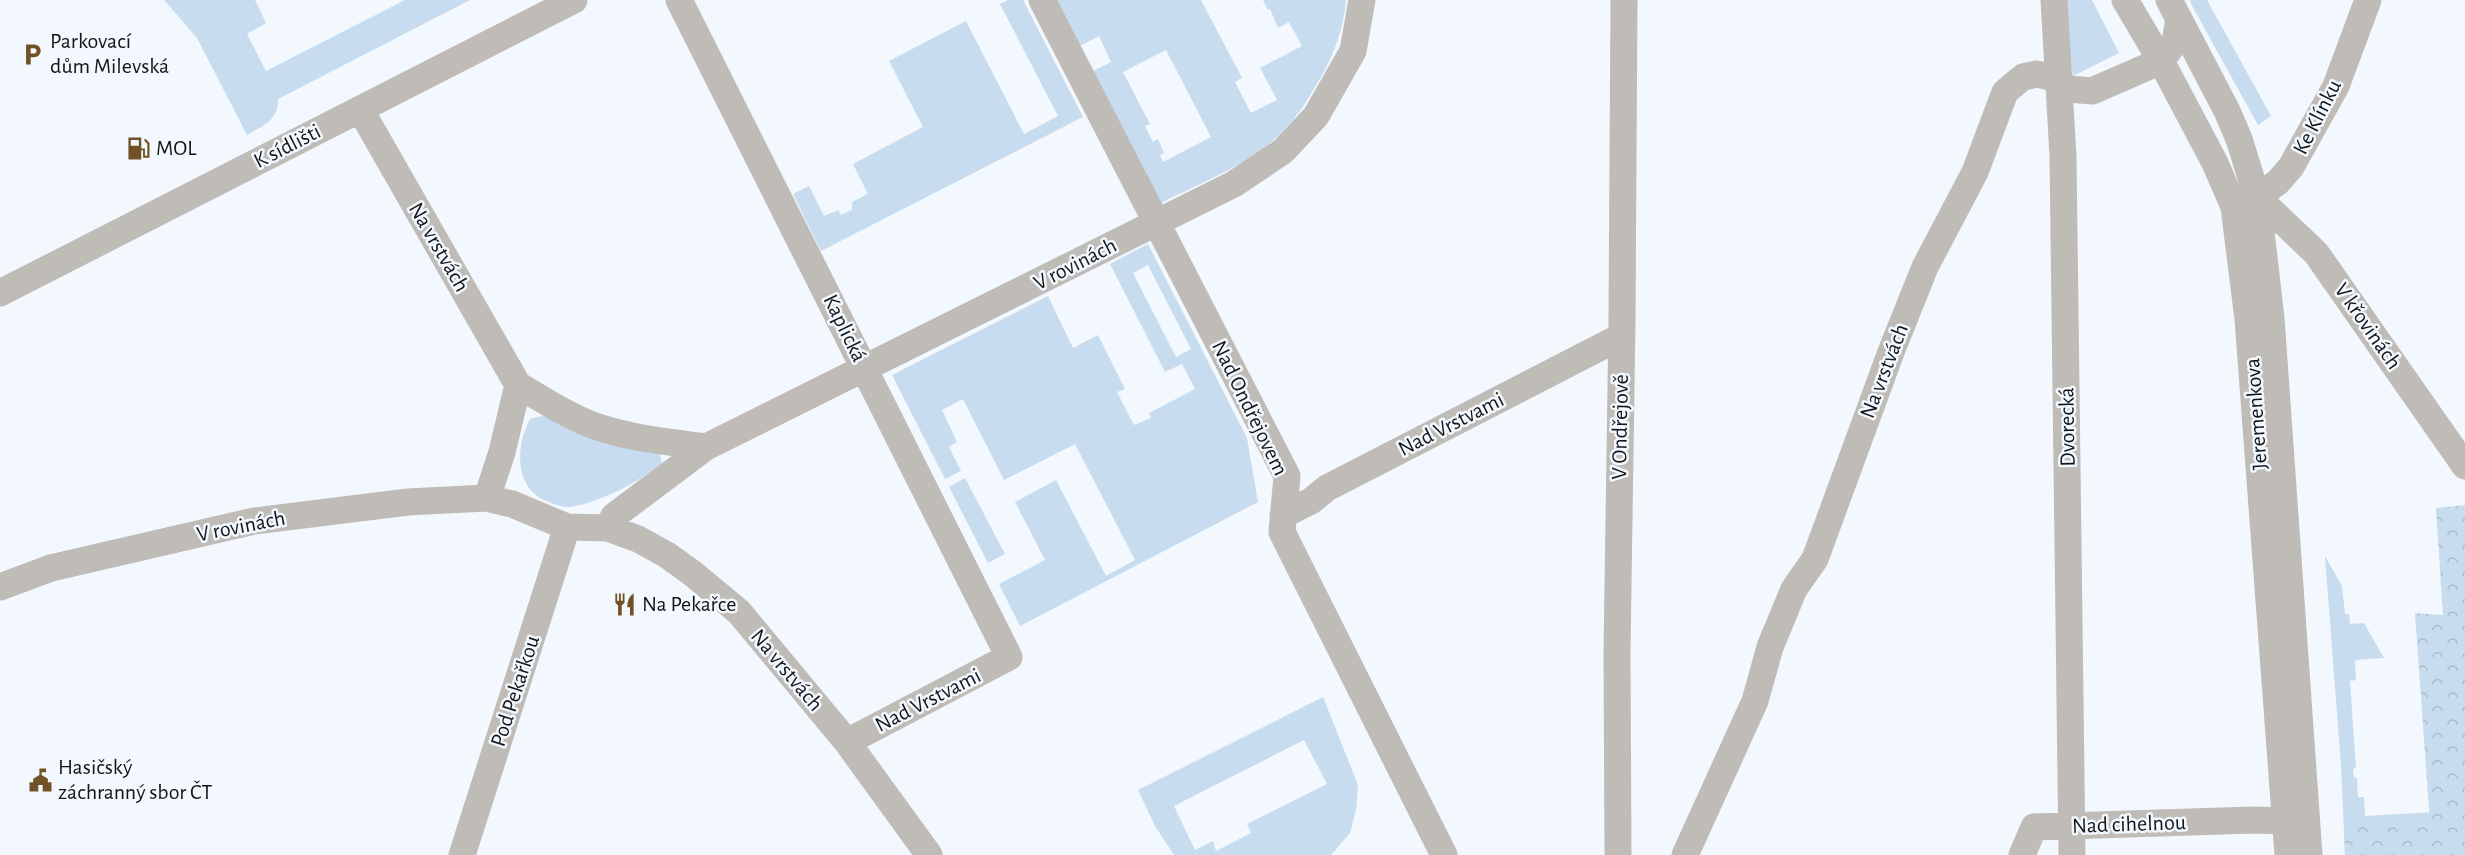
<svg xmlns="http://www.w3.org/2000/svg" width="2465" height="855" font-family="'Alegreya Sans',sans-serif">
  <style>
    .green { fill: #c7dcef; fill-rule: evenodd }
    .park { fill: url(#park-crowns) }
    .lines { fill: none; stroke-linecap: round; stroke-linejoin: round }
    .minor { stroke: #bfbbb7; stroke-width: 27 }
    .labels { text-anchor: middle; dominant-baseline: central; stroke-width: 5; stroke-linejoin: round; paint-order: stroke }
    .poi-label { font-size: 22px; fill: #131619; stroke: #f2f8fd; text-anchor: start }
    .street-label { font-size: 22px; fill: #131619; stroke: #f2f8fd }
  </style>
  <defs>
    <pattern id="park-crowns" width="20" height="18" patternUnits="userSpaceOnUse" patternTransform="scale(1.5)"><rect width="20" height="18" fill="#c7dcef"/><path d="M2 6a3 3 0 1 1 6 0M12 15a3 3 0 1 1 6 0" fill="none" stroke="#aabccc"/></pattern>
  </defs>
  <rect width="100%" height="100%" fill="#f2f8fd"/>
  <!-- green -->
  <path class="green" d="M 164,0 L 255,0 L 266,23 L 247,34 L 266,71 L 405,0 L 470,0 L 278,99 C 279,120 263,126 247,135 L 197,38 Z
    M 1008,0 L 1023,0 L 1083,117 L 821,251 L 793,194 L 809,186 L 824,216 L 838,210 L 841,215 L 852,210 L 852,202 L 868,194 L 853,164 L 923,127 L 889,61 L 966,21 L 1024,134 L 1058,116 L 1000,4 Z
    M 1056,0 L 1201,0 L 1242,78 L 1235,82 L 1251,113 L 1277,100 L 1260,68 L 1302,46 L 1289,22 L 1278,28 L 1270,9 L 1268,10 L 1263,0 L 1346,0 C 1344,28 1333,58 1318,82 C 1308,99 1298,116 1283,131 C 1251,164 1202,182 1161,203 L 1093,71 L 1111,62 L 1099,36 L 1080,46 ZM 1166,50 L 1211,137 L 1163,162 L 1160,155 L 1164,153 L 1158,139 L 1153,142 L 1145,126 L 1150,124 L 1123,72 Z
    M 2067,0 L 2092,0 L 2119,53 L 2075,75 L 2071,72 Z
    M 2190,0 L 2207,0 L 2271,116 L 2258,125 L 2191,4 Z
    M 1148,244 L 1247,438 L 1258,502 L 1020,626 L 999,584 L 1045,560 L 1015,502 L 1056,480 L 1106,576 L 1135,560 L 1075,444 L 1004,480 L 963,399 L 942,410 L 957,442 L 949,447 L 961,471 L 945,479 L 892,375 L 1048,296 L 1073,348 L 1098,335 L 1125,389 L 1117,392 L 1134,425 L 1151,418 L 1149,413 L 1195,389 L 1182,364 L 1165,372 L 1110,264 ZM 1148,265 L 1191,349 L 1176,357 L 1133,273 Z
    M 550,414 L 653,450 L 660,455 L 662,463 C 644,480 591,507 566,507 C 561,507 554,504 549,502 C 514,490 515,447 530,419 Z
    M 965,478 L 1005,554 L 988,563 L 949,487 Z
    M 2325,556 L 2342,586 L 2345,614 L 2349,614 L 2350,624 L 2364,623 L 2384,658 L 2355,660 L 2356,680 L 2350,681 L 2356,768 L 2353,769 L 2354,778 L 2357,778 L 2358,797 L 2364,797 L 2365,816 L 2434,812 L 2465,855 L 2345,855 L 2341,766 Z
    M 1323,697 L 1358,785 L 1356,810 L 1350,833 L 1331,855 L 1174,855 L 1155,826 L 1138,790 ZM 1304,740 L 1327,784 L 1247,824 L 1251,833 L 1216,851 L 1213,841 L 1195,850 L 1174,806 Z"/>
  <!-- park -->
  <path class="park" d="M 2465,505 L 2465,855 L 2345,855 L 2344,826 L 2430,823 L 2415,613 L 2443,615 L 2436,508 Z"/>
  <g class="lines">
    <!-- minor -->
    <path class="minor" d="M 679,0 L 1009,657 L 847,742
      M 1042,0 L 1287,476 L 1282,532 L 1444,855
      M 2054,0 L 2063,156 L 2072,855
      M 2125,0 L 2161,61 L 2215,163 L 2234,207 L 2248,319 L 2288,855
      M 2169,0 L 2227,111 L 2239,139 L 2257,197 L 2271,318 L 2309,855
      M 360,109 L 518,385
      M 2257,197 L 2316,253 L 2465,466
      M 2243,203 L 2257,197 L 2278,182 L 2291,167 L 2336,86 L 2368,0
      M 0,293 L 574,0
      M 518,385 C 544,400 572,419 601,428 C 635,439 671,442 706,447
      M 487,498 L 502,452 L 518,385
      M 1283,515 L 1311,501 L 1327,488 L 1622,336
      M 608,528 L 614,516 L 706,447 L 1234,184 L 1283,151 L 1316,116 L 1353,51 L 1362,0
      M 0,587 L 51,568 L 254,521 L 408,502 L 487,498 L 512,504 L 567,527 L 608,528 L 638,539 L 667,555 L 692,573 L 739,612 L 847,742 L 929,855
      M 462,855 L 567,527
      M 1618,855 L 1617,653 L 1622,320 L 1624,0
      M 1685,855 L 1755,701 L 1770,647 L 1794,589 L 1815,559 L 1891,352 L 1925,267 L 1975,172 L 2005,92 L 2023,77 L 2037,74 L 2057,79 L 2069,89 L 2092,91 L 2161,61 L 2175,42 L 2179,19
      M 2022,855 L 2034,827 L 2253,820 L 2304,821"/>
  </g>
  <!-- icons -->
  <defs>
    <symbol id="parking-bare" viewBox="-9 -9 18 18"><path d="M-3.5-5.5H1a3.5 3.5 0 0 1 0 7H-1V5.5H-3.5ZM-1-3.4V-.6H.8a1.4 1.4 0 0 0 0-2.8Z" fill="#705226" stroke="#f2f8fd" stroke-width="2.5" paint-order="stroke"/></symbol>
    <symbol id="fuel-bare" viewBox="-9 -9 18 18"><path d="M-5.5-6h7V0h2V4h1.3V-2.5L3-4.5l.8-.8L6-3V5H2.5V1h-1V6h-7ZM-4.2-4.7v3.2H.2V-4.7Z" fill="#705226" stroke="#f2f8fd" stroke-width="2.5" paint-order="stroke"/></symbol>
    <symbol id="restaurant-bare" viewBox="-9 -9 18 18"><path d="M-5-6h1v4h1v-4h1v4h1v-4h1v5L-1.5 .5V6h-2V.5L-5-1ZM5-6V6H3V1.5H1.5Q1.5-4 5-6Z" fill="#705226" stroke="#f2f8fd" stroke-width="2.5" paint-order="stroke"/></symbol>
    <symbol id="civic-bare" viewBox="-9 -9 18 18"><path d="M-.6-6.5H3V-4.5H.6V-3L4-1V1h2V6H-6V1h2V-1L-.6-3ZM-1.2 2.5V6h2.4V2.5Z" fill="#705226" stroke="#f2f8fd" stroke-width="2.5" paint-order="stroke"/></symbol>
  </defs>
  <g fill-rule="evenodd">
    <use href="#parking-bare" x="16" y="38" width="33" height="33"/>
    <use href="#fuel-bare" x="122" y="132" width="33" height="33"/>
    <use href="#restaurant-bare" x="608" y="588" width="33" height="33"/>
    <use href="#civic-bare" x="24" y="764" width="33" height="33"/>
  </g>
  <g class="labels">
    <!-- poi labels -->
    <g class="poi-label">
      <text x="50" y="41">Parkovací<tspan x="50" dy="25">dům Milevská</tspan></text>
      <text x="156" y="148">MOL</text>
      <text x="642" y="604">Na Pekařce</text>
      <text x="58" y="767">Hasičský<tspan x="58" dy="25">záchranný sbor ČT</tspan></text>
    </g>
    <!-- street labels -->
    <g class="street-label">
      <text transform="translate(2317 117) rotate(-63)">Ke Klínku</text>
      <text transform="translate(287 146) rotate(-27)">K sídlišti</text>
      <text transform="translate(439 247) rotate(60)">Na vrstvách</text>
      <text transform="translate(1075 264) rotate(-27)">V rovinách</text>
      <text transform="translate(2368 326) rotate(55)">V křovinách</text>
      <text transform="translate(845 328) rotate(64)">Kaplická</text>
      <text transform="translate(1884 371) rotate(-69)">Na vrstvách</text>
      <text transform="translate(1250 408) rotate(64)">Nad Ondřejovem</text>
      <text transform="translate(2256 414) rotate(-94)">Jeremenkova</text>
      <text transform="translate(1451 424) rotate(-27)">Nad Vrstvami</text>
      <text transform="translate(1620 427) rotate(-89)">V Ondřejově</text>
      <text transform="translate(2067 427) rotate(-91)">Dvorecká</text>
      <text transform="translate(241 526) rotate(-11)">V rovinách</text>
      <text transform="translate(787 670) rotate(50)">Na vrstvách</text>
      <text transform="translate(515 691) rotate(-72)">Pod Pekařkou</text>
      <text transform="translate(928 700) rotate(-27)">Nad Vrstvami</text>
      <text transform="translate(2129 824) rotate(-2)">Nad cihelnou</text>
    </g>
  </g>
</svg>
